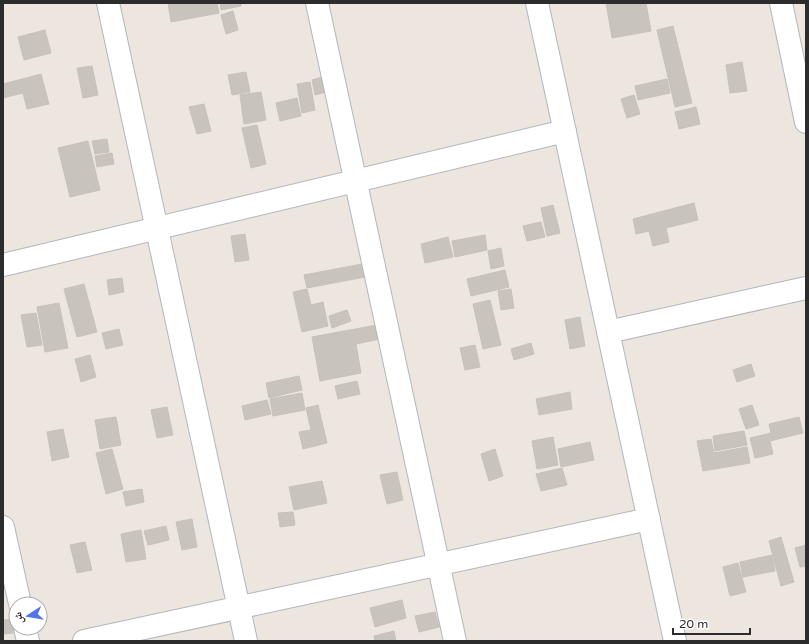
<svg xmlns="http://www.w3.org/2000/svg" width="809" height="644" font-family="'Varela Round','Noto Naskh Arabic',sans-serif">
  <style>
    .building { fill: #c8c4bd; stroke: #c7c1b9 }
    .lines { fill: none; stroke-linecap: round; stroke-linejoin: round }
    .minor-casing { stroke: #b2b6be; stroke-width: 24 }
    .minor { stroke: #fff; stroke-width: 22 }
  </style>
  <rect width="100%" height="100%" fill="#ece6df"/>
  <!-- building -->
  <path class="building" d="M 168,3 L 217,3 L 219,13 L 171,22 Z
    M 220,3 L 241,3 L 241,6 L 221,10 Z
    M 606,3 L 646,3 L 651,31 L 612,38 Z
    M 233,11 L 238,30 L 226,34 L 221,15 Z
    M 673,26 L 692,103 L 675,107 L 657,30 Z
    M 45,30 L 51,53 L 24,60 L 18,37 Z
    M 742,62 L 747,91 L 730,93 L 726,65 Z
    M 92,66 L 98,95 L 83,98 L 77,68 Z
    M 246,72 L 250,92 L 232,95 L 228,75 Z
    M 41,74 L 49,104 L 27,109 L 23,93 L 3,98 L 3,84 Z
    M 326,76 L 330,91 L 315,95 L 312,80 Z
    M 667,79 L 670,93 L 638,100 L 635,86 Z
    M 310,82 L 315,110 L 302,113 L 297,84 Z
    M 261,92 L 266,120 L 244,124 L 240,95 Z
    M 634,95 L 640,114 L 627,118 L 621,99 Z
    M 297,98 L 301,116 L 280,121 L 276,103 Z
    M 204,104 L 211,131 L 197,134 L 189,107 Z
    M 696,107 L 700,124 L 679,129 L 675,112 Z
    M 257,125 L 266,164 L 251,168 L 242,128 Z
    M 107,139 L 109,152 L 95,154 L 92,141 Z
    M 88,141 L 100,190 L 70,197 L 58,148 Z
    M 112,153 L 114,164 L 97,167 L 95,156 Z
    M 694,203 L 698,220 L 666,228 L 669,242 L 653,246 L 649,231 L 636,234 L 633,219 Z
    M 553,205 L 560,233 L 547,236 L 541,208 Z
    M 541,222 L 545,237 L 527,241 L 523,226 Z
    M 245,234 L 249,260 L 235,262 L 231,236 Z
    M 485,235 L 487,250 L 455,257 L 452,241 Z
    M 448,237 L 453,257 L 425,263 L 421,244 Z
    M 501,248 L 504,266 L 491,269 L 488,251 Z
    M 362,264 L 365,277 L 307,288 L 304,275 Z
    M 505,270 L 509,287 L 471,296 L 467,279 Z
    M 122,278 L 124,292 L 109,295 L 107,280 Z
    M 84,284 L 97,332 L 77,337 L 64,289 Z
    M 307,289 L 311,305 L 323,302 L 328,326 L 302,332 L 293,292 Z
    M 511,289 L 514,308 L 501,310 L 498,291 Z
    M 490,300 L 501,345 L 483,349 L 473,304 Z
    M 59,303 L 68,348 L 45,352 L 37,307 Z
    M 347,310 L 351,321 L 332,328 L 329,316 Z
    M 36,313 L 42,345 L 27,347 L 21,315 Z
    M 580,317 L 585,346 L 570,349 L 565,320 Z
    M 377,325 L 380,339 L 356,344 L 361,373 L 320,381 L 312,337 Z
    M 119,329 L 123,345 L 106,349 L 102,333 Z
    M 531,343 L 534,354 L 514,360 L 511,349 Z
    M 475,345 L 480,367 L 465,370 L 460,348 Z
    M 90,355 L 96,377 L 81,382 L 75,359 Z
    M 751,364 L 755,376 L 737,382 L 733,370 Z
    M 299,376 L 302,390 L 269,398 L 266,383 Z
    M 357,381 L 360,394 L 338,399 L 335,386 Z
    M 570,392 L 572,409 L 539,415 L 536,399 Z
    M 302,393 L 305,410 L 273,416 L 270,399 Z
    M 267,400 L 271,414 L 245,420 L 242,406 Z
    M 318,405 L 327,443 L 303,449 L 299,432 L 311,430 L 306,408 Z
    M 752,405 L 759,425 L 746,429 L 739,409 Z
    M 167,407 L 173,435 L 157,438 L 151,410 Z
    M 116,417 L 121,445 L 100,449 L 95,420 Z
    M 799,417 L 803,433 L 770,441 L 773,454 L 755,458 L 750,438 L 771,433 L 769,424 Z
    M 63,429 L 69,457 L 52,461 L 47,432 Z
    M 744,431 L 747,445 L 715,451 L 713,436 Z
    M 553,437 L 558,465 L 537,469 L 532,441 Z
    M 711,439 L 714,453 L 747,447 L 750,463 L 703,471 L 697,441 Z
    M 590,442 L 594,460 L 561,467 L 558,449 Z
    M 112,449 L 123,489 L 106,494 L 96,453 Z
    M 495,449 L 503,476 L 489,481 L 481,454 Z
    M 562,468 L 567,485 L 541,491 L 536,474 Z
    M 397,472 L 403,500 L 387,504 L 380,475 Z
    M 322,481 L 327,503 L 294,510 L 289,487 Z
    M 142,489 L 144,502 L 126,506 L 123,492 Z
    M 293,512 L 295,525 L 280,527 L 278,513 Z
    M 192,519 L 197,547 L 182,550 L 176,522 Z
    M 166,526 L 169,540 L 148,545 L 144,531 Z
    M 141,530 L 146,559 L 126,562 L 121,534 Z
    M 781,537 L 794,582 L 781,586 L 769,541 Z
    M 85,542 L 92,570 L 77,573 L 70,545 Z
    M 806,545 L 806,566 L 800,567 L 795,548 Z
    M 772,555 L 775,571 L 743,577 L 740,562 Z
    M 738,563 L 746,592 L 730,596 L 723,567 Z
    M 402,600 L 406,618 L 375,627 L 370,608 Z
    M 435,612 L 439,627 L 419,632 L 415,616 Z
    M 12,619 L 13,633 L 3,634 L 3,620 Z
    M 394,631 L 396,641 L 375,641 L 374,636 Z"/>
  <g class="lines">
    <defs>
      <path id="minor" d="M 108,3 L 246,641
        M 317,3 L 455,641
        M 537,3 L 675,641
        M 781,3 L 806,122
        M 3,265 L 565,131
        M 608,332 L 806,288
        M 3,527 L 20,604
        M 25,628 L 28,641
        M 84,641 L 649,519"/>
    </defs>
    <!-- minor casing -->
    <use href="#minor" class="minor-casing"/>
    <!-- minor -->
    <use href="#minor" class="minor"/>
  </g>
  <!-- border -->
  <rect width="809" height="644" fill="none" stroke="#2c2c2c" stroke-width="8"/>
  <!-- north arrow -->
  <g transform="translate(28 616) rotate(258)"><circle r="19" fill="#ffffff" stroke="#ababab"/>
  <path d="M0-3L7 15L0 10L-7 15Z" fill="#4f75e9"/>
  <text y="-6" font-size="11" font-weight="bold" text-anchor="middle" fill="#2c2c2c">ش</text>
  </g>
  <!-- scale -->
  <path d="M673 628v6h77v-6" fill="none" stroke="#2c2c2c" stroke-width="2"/>
  <text x="679" y="628" font-size="12" fill="#2c2c2c" stroke="#ffffff" stroke-width="3" paint-order="stroke">20 m</text>
</svg>
